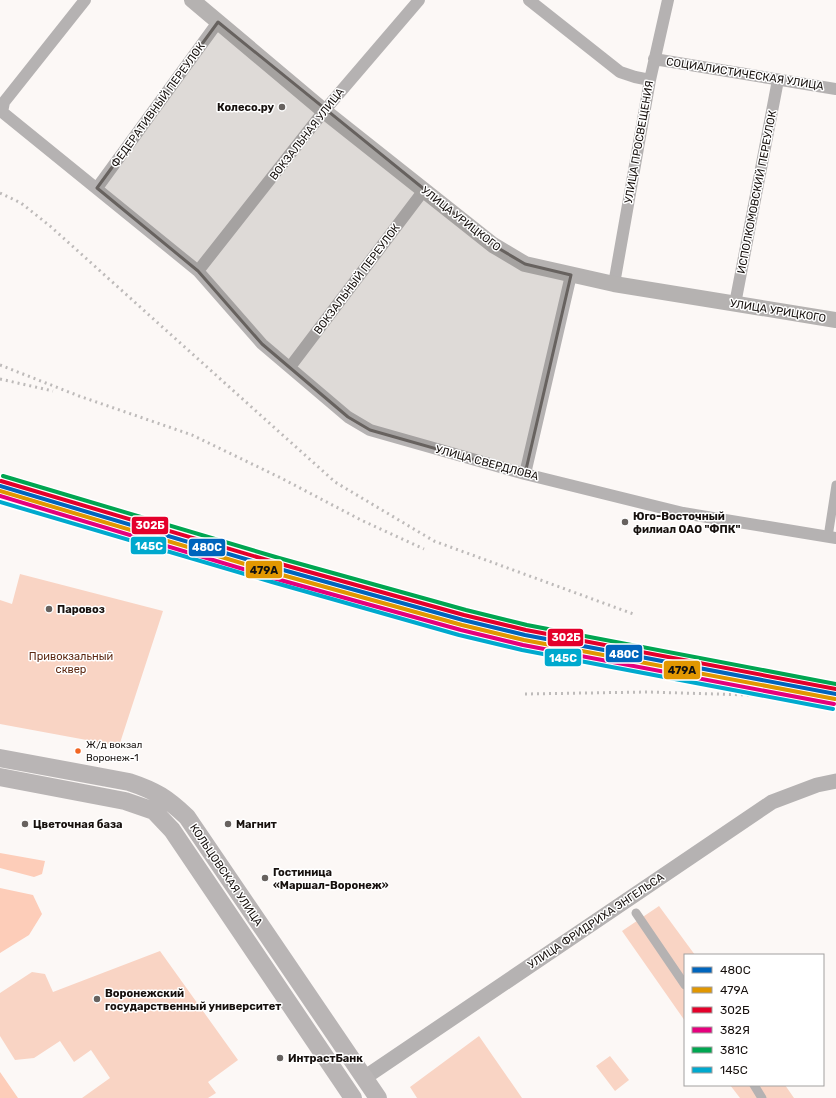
<svg xmlns="http://www.w3.org/2000/svg" width="836" height="1098" font-family="Rubik,sans-serif">
  <style>
    .green { fill: #f9d4c4 }
    .forest { fill: #fdcdb9 }
    .lines { fill: none; stroke-linecap: round; stroke-linejoin: round }
    .pedestrian { stroke: #b5b2b2; stroke-width: 9 }
    .minor { stroke: #b5b2b2; stroke-width: 12 }
    .tertiary { stroke: #b5b2b2; stroke-width: 15 }
    .secondary { stroke: #b5b2b1; stroke-width: 16 }
    .primary { stroke: #b9b5b5; stroke-width: 18 }
    .rail { stroke: #bebbba; stroke-width: 3; stroke-dasharray: 2 4; stroke-linecap: butt }
    .rail-1-casing { stroke: #fff; stroke-width: 7 }
    .rail-2-casing { stroke: #fff; stroke-width: 7 }
    .rail-3-casing { stroke: #fff; stroke-width: 7 }
    .rail-4-casing { stroke: #fff; stroke-width: 7 }
    .rail-5-casing { stroke: #fff; stroke-width: 7 }
    .rail-6-casing { stroke: #fff; stroke-width: 7 }
    .rail-1 { stroke: #0065bd; stroke-width: 4 }
    .rail-2 { stroke: #e19701; stroke-width: 4 }
    .rail-3 { stroke: #e4002b; stroke-width: 4 }
    .rail-4 { stroke: #e5007d; stroke-width: 4 }
    .rail-5 { stroke: #00a651; stroke-width: 4 }
    .rail-6 { stroke: #00a9ce; stroke-width: 4 }
    .marked { fill: #67625f; fill-opacity: 0.2; stroke: #67625f; stroke-width: 3; stroke-linejoin: round }
    .poi-dot { fill: #67625f; stroke: #fff; stroke-width: 1.5 }
    .bus-dot { fill: #f26522; stroke: #fff; stroke-width: 1.5 }
    .labels { text-anchor: middle; dominant-baseline: central; stroke-width: 3; stroke-linejoin: round; paint-order: stroke }
    .bus-label { font-size: 10px; fill: #17110e; stroke: #fff; text-anchor: start }
    .street-label { font-size: 11px; fill: #17110e; stroke: #fff }
    .poi-label { font-size: 11px; font-weight: bold; fill: #17110e; stroke: #fff; text-anchor: start }
    .park-label { font-size: 11px; fill: #5d2811; stroke: #fff }
    .line-badge { stroke: #fff; stroke-width: 1.5 }
    .badge-label { font-size: 11px; text-anchor: middle; font-weight: bold; fill: #fff }
    .pale-badge-label { font-size: 11px; text-anchor: middle; font-weight: bold; fill: #111 }
  </style>
  <rect width="100%" height="100%" fill="#fcf8f6"/>
  <!-- green -->
  <path class="green" d="M 20,574 L 163,611 L 119,746 L 0,724 L 0,600 L 12,604 Z
    M 659,906 L 695,955 L 685,955 L 685,1021 L 622,931 Z
    M 160,951 L 238,1060 L 208,1082 L 216,1093 L 208,1098 L 82,1098 L 110,1078 L 91,1050 L 74,1062 L 60,1041 L 34,1058 L 15,1060 L 0,1036 L 0,993 L 32,972 L 45,974 L 53,992 Z
    M 479,1036 L 522,1098 L 417,1098 L 410,1087 Z
    M 610,1056 L 629,1080 L 615,1091 L 596,1066 Z
    M 730,1085 L 785,1085 L 794,1098 L 740,1098 Z"/>
  <!-- forest -->
  <path class="forest" d="M 0,853 L 45,861 L 42,874 L 34,877 L 0,868 Z
    M 0,888 L 33,895 L 42,914 L 29,935 L 0,953 Z
    M 0,1072 L 18,1098 L 0,1098 Z"/>
  <g class="lines">
    <!-- pedestrian -->
    <path class="pedestrian" d="M 828,537 L 836,485
      M 636,913 L 685,985
      M 754,1085 L 762,1098"/>
    <!-- minor -->
    <path class="minor" d="M 85,0 L 4,102 L 2,112 L 198,271 L 262,344 L 348,417 L 370,430 L 525,474 L 683,513 L 836,538
      M 529,0 L 620,72 L 635,77 L 650,80
      M 654,59 L 836,89
      M 97,188 L 218,22
      M 198,271 L 324,111 L 419,0
      M 614,284 L 650,80 L 668,0
      M 735,304 L 778,80
      M 290,367 L 424,190
      M 525,474 L 571,275"/>
    <!-- tertiary -->
    <path class="tertiary" d="M 364,1078 L 772,802 L 817,785 L 836,781"/>
    <!-- secondary -->
    <path class="secondary" d="M 192,0 L 324,111 L 493,245 L 525,264 L 614,284 L 836,320"/>
    <!-- primary -->
    <path class="primary" d="M 0,758 L 129,782 C 156,791 167,798 187,817 L 378,1098
      M 0,777 L 125,801 L 154,811 L 172,830 L 353,1098"/>
    <!-- rail -->
    <path class="rail" d="M 0,193 L 21,203 L 50,226 L 335,482 L 434,541 L 636,615
      M 0,365 L 79,396 L 192,435 L 281,478 L 361,520 L 424,549
      M 0,379 L 53,391
      M 525,694 L 647,692 L 784,696"/>
    <defs>
      <path id="rail-1" d="M 0,486 L 276,568 L 463,620 L 525,635 L 836,694"/>
      <path id="rail-2" d="M 0,491 L 275,573 L 462,625 L 524,640 L 835,699"/>
      <path id="rail-3" d="M 1,481 L 277,563 L 464,615 L 526,630 L 836,689"/>
      <path id="rail-4" d="M 0,496 L 273,578 L 461,630 L 523,645 L 834,704"/>
      <path id="rail-5" d="M 3,476 L 279,558 L 466,610 L 527,625 L 836,684"/>
      <path id="rail-6" d="M 0,502 L 272,582 L 459,635 L 522,650 L 833,709"/>
    </defs>
    <!-- rail-1 casing -->
    <use href="#rail-1" class="rail-1-casing"/>
    <!-- rail-2 casing -->
    <use href="#rail-2" class="rail-2-casing"/>
    <!-- rail-3 casing -->
    <use href="#rail-3" class="rail-3-casing"/>
    <!-- rail-4 casing -->
    <use href="#rail-4" class="rail-4-casing"/>
    <!-- rail-5 casing -->
    <use href="#rail-5" class="rail-5-casing"/>
    <!-- rail-6 casing -->
    <use href="#rail-6" class="rail-6-casing"/>
    <!-- rail-1 -->
    <use href="#rail-1" class="rail-1"/>
    <!-- rail-2 -->
    <use href="#rail-2" class="rail-2"/>
    <!-- rail-3 -->
    <use href="#rail-3" class="rail-3"/>
    <!-- rail-4 -->
    <use href="#rail-4" class="rail-4"/>
    <!-- rail-5 -->
    <use href="#rail-5" class="rail-5"/>
    <!-- rail-6 -->
    <use href="#rail-6" class="rail-6"/>
  </g>
  <!-- marked area -->
  <path class="marked" d="M 218,22 L 493,245 L 525,264 L 571,275 L 525,474 L 370,430 L 348,417 L 262,344 L 198,271 L 97,188 Z"/>
  <!-- markers -->
  <g class="poi-dot">
    <circle cx="282" cy="107" r="4"/>
    <circle cx="625" cy="522" r="4"/>
    <circle cx="49" cy="609" r="4"/>
    <circle cx="25" cy="824" r="4"/>
    <circle cx="228" cy="824" r="4"/>
    <circle cx="265" cy="878" r="4"/>
    <circle cx="97" cy="999" r="4"/>
    <circle cx="280" cy="1058" r="4"/>
  </g>
  <circle class="bus-dot" cx="78" cy="751" r="3.5"/>
  <g class="labels">
    <!-- bus labels -->
    <g class="bus-label">
      <text x="86" y="745">Ж/д вокзал<tspan x="86" dy="13">Воронеж-1</tspan></text>
    </g>
    <!-- street labels -->
    <g class="street-label">
      <text transform="translate(745 74) rotate(9)">СОЦИАЛИСТИЧЕСКАЯ УЛИЦА</text>
      <text transform="translate(158 105) rotate(-54)">ФЕДЕРАТИВНЫЙ ПЕРЕУЛОК</text>
      <text transform="translate(307 134) rotate(-52)">ВОКЗАЛЬНАЯ УЛИЦА</text>
      <text transform="translate(639 142) rotate(-80)">УЛИЦА ПРОСВЕЩЕНИЯ</text>
      <text transform="translate(757 192) rotate(-79)">ИСПОЛКОМОВСКИЙ ПЕРЕУЛОК</text>
      <text transform="translate(461 219) rotate(38)">УЛИЦА УРИЦКОГО</text>
      <text transform="translate(357 279) rotate(-53)">ВОКЗАЛЬНЫЙ ПЕРЕУЛОК</text>
      <text transform="translate(778 311) rotate(9)">УЛИЦА УРИЦКОГО</text>
      <text transform="translate(487 463) rotate(15)">УЛИЦА СВЕРДЛОВА</text>
      <text transform="translate(226 875) rotate(56)">КОЛЬЦОВСКАЯ УЛИЦА</text>
      <text transform="translate(596 921) rotate(-34)">УЛИЦА ФРИДРИХА ЭНГЕЛЬСА</text>
    </g>
    <!-- poi labels -->
    <g class="poi-label">
      <text x="274" y="107" text-anchor="end">Колесо.ру</text>
      <text x="633" y="516">Юго-Восточный<tspan x="633" dy="13">филиал ОАО "ФПК"</tspan></text>
      <text x="57" y="609">Паровоз</text>
      <text x="33" y="824">Цветочная база</text>
      <text x="236" y="824">Магнит</text>
      <text x="273" y="872">Гостиница<tspan x="273" dy="13">«Маршал-Воронеж»</tspan></text>
      <text x="105" y="993">Воронежский<tspan x="105" dy="13">государственный университет</tspan></text>
      <text x="288" y="1058">ИнтрастБанк</text>
    </g>
    <!-- park labels -->
    <g class="park-label">
      <text x="71" y="656">Привокзальный<tspan x="71" dy="13">сквер</tspan></text>
    </g>
  </g>
  <g class="line-badge">
    <rect x="131" y="516" width="38" height="19" rx="4" fill="#e4002b"/>
    <rect x="130" y="536" width="37" height="19" rx="4" fill="#00a9ce"/>
    <rect x="188" y="538" width="38" height="19" rx="4" fill="#0065bd"/>
    <rect x="245" y="560" width="38" height="19" rx="4" fill="#e19701"/>
    <rect x="547" y="628" width="37" height="19" rx="4" fill="#e4002b"/>
    <rect x="605" y="644" width="38" height="19" rx="4" fill="#0065bd"/>
    <rect x="544" y="648" width="38" height="19" rx="4" fill="#00a9ce"/>
    <rect x="663" y="660" width="38" height="20" rx="4" fill="#e19701"/>
  </g>
  <g class="badge-label">
    <text x="150" y="529">302Б</text>
    <text x="149" y="550">145С</text>
    <text x="207" y="551">480С</text>
    <text x="566" y="641">302Б</text>
    <text x="624" y="658">480С</text>
    <text x="563" y="662">145С</text>
  </g>
  <g class="pale-badge-label">
    <text x="264" y="574">479А</text>
    <text x="682" y="674">479А</text>
  </g>
  <!-- legend -->
  <rect x="684" y="954" width="140" height="132" fill="#ffffff" stroke="#a2a09f"/>
  <rect x="692" y="967" width="20" height="6" fill="#0065bd" stroke="#a2a09f"/>
  <text x="720" y="974" font-size="12" fill="#17110e">480С</text>
  <rect x="692" y="987" width="20" height="6" fill="#e19701" stroke="#a2a09f"/>
  <text x="720" y="994" font-size="12" fill="#17110e">479А</text>
  <rect x="692" y="1007" width="20" height="6" fill="#e4002b" stroke="#a2a09f"/>
  <text x="720" y="1014" font-size="12" fill="#17110e">302Б</text>
  <rect x="692" y="1027" width="20" height="6" fill="#e5007d" stroke="#a2a09f"/>
  <text x="720" y="1034" font-size="12" fill="#17110e">382Я</text>
  <rect x="692" y="1047" width="20" height="6" fill="#00a651" stroke="#a2a09f"/>
  <text x="720" y="1054" font-size="12" fill="#17110e">381С</text>
  <rect x="692" y="1067" width="20" height="6" fill="#00a9ce" stroke="#a2a09f"/>
  <text x="720" y="1074" font-size="12" fill="#17110e">145С</text>
</svg>
